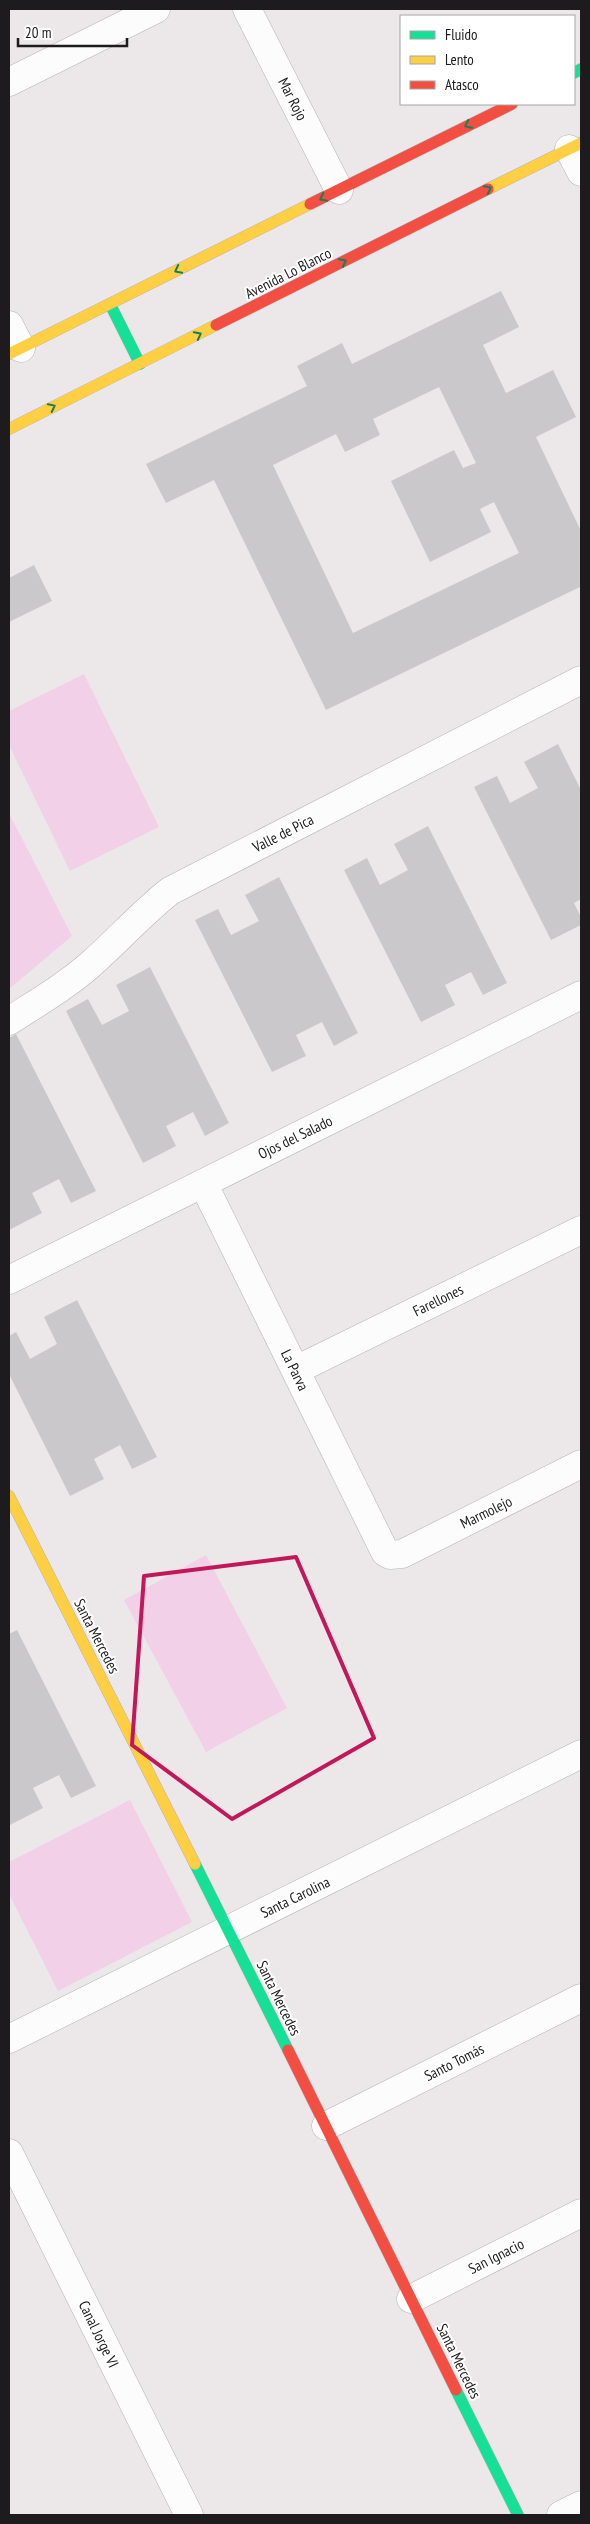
<svg xmlns="http://www.w3.org/2000/svg" width="590" height="2524" font-family="'PT Sans Narrow',sans-serif">
  <style>
    .green { fill: #f1d0e8 }
    .building { fill: #cac8ca; fill-rule: evenodd }
    .lines { fill: none; stroke-linecap: round; stroke-linejoin: round }
    .street-casing { stroke: #b5b3b4; stroke-width: 29 }
    .fast-casing { stroke: #b5b3b4; stroke-width: 12 }
    .slow-casing { stroke: #b5b3b4; stroke-width: 12 }
    .jam-casing { stroke: #b5b3b4; stroke-width: 12 }
    .street { stroke: #fcfcfc; stroke-width: 28 }
    .fast { stroke: #16e098; stroke-width: 11 }
    .slow { stroke: #ffcf43; stroke-width: 11 }
    .jam { stroke: #f24e42; stroke-width: 11 }
    .oneway { stroke: #1a7e5a }
    .marked { fill: none; stroke: #c2185b; stroke-width: 4; stroke-linejoin: round }
    .labels { text-anchor: middle; dominant-baseline: central; stroke-width: 4; stroke-linejoin: round; paint-order: stroke }
    .street-label { font-size: 15px; fill: #1d1b1d; stroke: #fff }
  </style>
  <rect width="100%" height="100%" fill="#ece8ea"/>
  <!-- green -->
  <path class="green" d="M 84,674 L 159,827 L 70,871 L 9,745 L 9,711 Z
    M 9,813 L 72,936 L 9,989 Z
    M 206,1555 L 287,1708 L 206,1752 L 124,1600 Z
    M 130,1800 L 192,1922 L 58,1991 L 9,1894 L 9,1862 Z"/>
  <!-- building -->
  <path class="building" d="M 501,291 L 519,327 L 483,345 L 506,393 L 553,370 L 576,417 L 536,437 L 581,531 L 581,590 L 580,587 L 326,710 L 214,480 L 166,503 L 146,464 L 307,386 L 297,366 L 342,343 L 352,364 ZM 439,387 L 476,463 L 463,468 L 454,450 L 391,481 L 430,562 L 491,532 L 480,509 L 494,502 L 519,553 L 353,633 L 273,465 L 336,434 L 345,452 L 380,435 L 373,419 Z
    M 34,565 L 52,601 L 9,622 L 9,578 Z
    M 558,744 L 581,790 L 581,899 L 574,903 L 581,917 L 581,925 L 551,940 L 474,787 L 497,776 L 510,803 L 538,788 L 524,762 Z
    M 428,826 L 507,983 L 483,995 L 471,972 L 445,985 L 455,1005 L 421,1022 L 344,870 L 367,858 L 380,885 L 408,870 L 394,844 Z
    M 279,877 L 358,1033 L 334,1046 L 322,1022 L 296,1035 L 306,1056 L 272,1072 L 195,920 L 218,909 L 231,935 L 259,921 L 245,895 Z
    M 150,967 L 229,1123 L 205,1136 L 193,1112 L 166,1126 L 176,1146 L 143,1163 L 66,1011 L 88,999 L 102,1025 L 129,1011 L 116,985 Z
    M 16,1034 L 96,1191 L 71,1203 L 59,1179 L 32,1193 L 42,1213 L 9,1230 L 9,1038 Z
    M 77,1300 L 157,1457 L 132,1469 L 120,1445 L 94,1459 L 104,1479 L 70,1496 L 9,1374 L 9,1336 L 16,1332 L 30,1359 L 57,1344 L 44,1317 Z
    M 17,1630 L 96,1786 L 71,1798 L 59,1775 L 33,1788 L 43,1808 L 10,1825 L 9,1634 Z"/>
  <g class="lines">
    <defs>
      <path id="street" d="M 247,9 L 339,190
        M 9,82 L 156,9
        M 569,149 L 581,172
        M 9,325 L 21,348
        M 9,1021 C 37,1003 66,986 91,964 C 118,940 142,913 170,891 L 581,680
        M 203,1183 L 385,1552 L 390,1555 L 402,1554 L 581,1464
        M 9,1280 L 581,995
        M 296,1370 L 581,1230
        M 9,2039 L 581,1754
        M 326,2126 L 581,1998
        M 9,2153 L 189,2515
        M 411,2299 L 581,2213
        M 561,2515 L 581,2505"/>
      <path id="fast" d="M 574,73 L 581,69
        M 110,304 L 140,364
        M 195,1864 L 288,2050
        M 456,2390 L 518,2515"/>
      <path id="slow" d="M 488,189 L 581,143
        M 9,354 L 310,204
        M 9,429 L 216,325
        M 9,1496 L 195,1864"/>
      <path id="jam" d="M 310,204 L 512,104
        M 216,325 L 488,189
        M 288,2050 L 456,2390"/>
    </defs>
    <!-- street casing -->
    <use href="#street" class="street-casing"/>
    <!-- fast casing -->
    <use href="#fast" class="fast-casing"/>
    <!-- slow casing -->
    <use href="#slow" class="slow-casing"/>
    <!-- jam casing -->
    <use href="#jam" class="jam-casing"/>
    <!-- street -->
    <use href="#street" class="street"/>
    <!-- fast -->
    <use href="#fast" class="fast"/>
    <!-- slow -->
    <use href="#slow" class="slow"/>
    <!-- jam -->
    <use href="#jam" class="jam"/>
  </g>
  <!-- one-way arrows -->
  <defs><path id="oneway-chevron" d="M-2-3.5L2.5 0L-2 3.5" fill="none" stroke-width="1.6" stroke-linecap="round" stroke-linejoin="round" transform="scale(1.25)"/></defs>
  <g class="oneway">
    <use href="#oneway-chevron" transform="translate(468 125) rotate(154)"/>
    <use href="#oneway-chevron" transform="translate(488 189) rotate(-27)"/>
    <use href="#oneway-chevron" transform="translate(323 198) rotate(153)"/>
    <use href="#oneway-chevron" transform="translate(343 262) rotate(-27)"/>
    <use href="#oneway-chevron" transform="translate(178 270) rotate(153)"/>
    <use href="#oneway-chevron" transform="translate(198 335) rotate(-27)"/>
    <use href="#oneway-chevron" transform="translate(52 407) rotate(-26)"/>
  </g>
  <!-- marked area -->
  <path class="marked" d="M 296,1557 L 374,1738 L 232,1819 L 132,1745 L 144,1576 Z"/>
  <g class="labels">
    <!-- street labels -->
    <g class="street-label">
      <text transform="translate(293 99) rotate(63)">Mar Rojo</text>
      <text transform="translate(288 273) rotate(-27)">Avenida Lo Blanco</text>
      <text transform="translate(283 833) rotate(-27)">Valle de Pica</text>
      <text transform="translate(295 1137) rotate(-26)">Ojos del Salado</text>
      <text transform="translate(438 1300) rotate(-26)">Farellones</text>
      <text transform="translate(295 1370) rotate(64)">La Parva</text>
      <text transform="translate(486 1512) rotate(-26)">Marmolejo</text>
      <text transform="translate(97 1636) rotate(63)">Santa Mercedes</text>
      <text transform="translate(295 1897) rotate(-26)">Santa Carolina</text>
      <text transform="translate(279 1998) rotate(64)">Santa Mercedes</text>
      <text transform="translate(454 2062) rotate(-27)">Santo Tomás</text>
      <text transform="translate(496 2256) rotate(-27)">San Ignacio</text>
      <text transform="translate(99 2334) rotate(64)">Canal Jorge VI</text>
      <text transform="translate(459 2361) rotate(64)">Santa Mercedes</text>
    </g>
  </g>
  <!-- border -->
  <rect width="590" height="2524" fill="none" stroke="#1d1b1d" stroke-width="20"/>
  <!-- legend -->
  <rect x="400" y="15" width="175" height="90" fill="#ffffff" stroke="#a5a4a5"/>
  <rect x="410" y="31" width="25" height="8" fill="#16e098" stroke="#a5a4a5"/>
  <text x="445" y="40" font-size="15" fill="#1d1b1d">Fluido</text>
  <rect x="410" y="56" width="25" height="8" fill="#ffcf43" stroke="#a5a4a5"/>
  <text x="445" y="65" font-size="15" fill="#1d1b1d">Lento</text>
  <rect x="410" y="81" width="25" height="8" fill="#f24e42" stroke="#a5a4a5"/>
  <text x="445" y="90" font-size="15" fill="#1d1b1d">Atasco</text>
  <!-- scale -->
  <path d="M18 38v8h109v-8" fill="none" stroke="#1d1b1d" stroke-width="2.5"/>
  <text x="25" y="38" font-size="15" fill="#1d1b1d" stroke="#ffffff" stroke-width="4" paint-order="stroke">20 m</text>
</svg>
